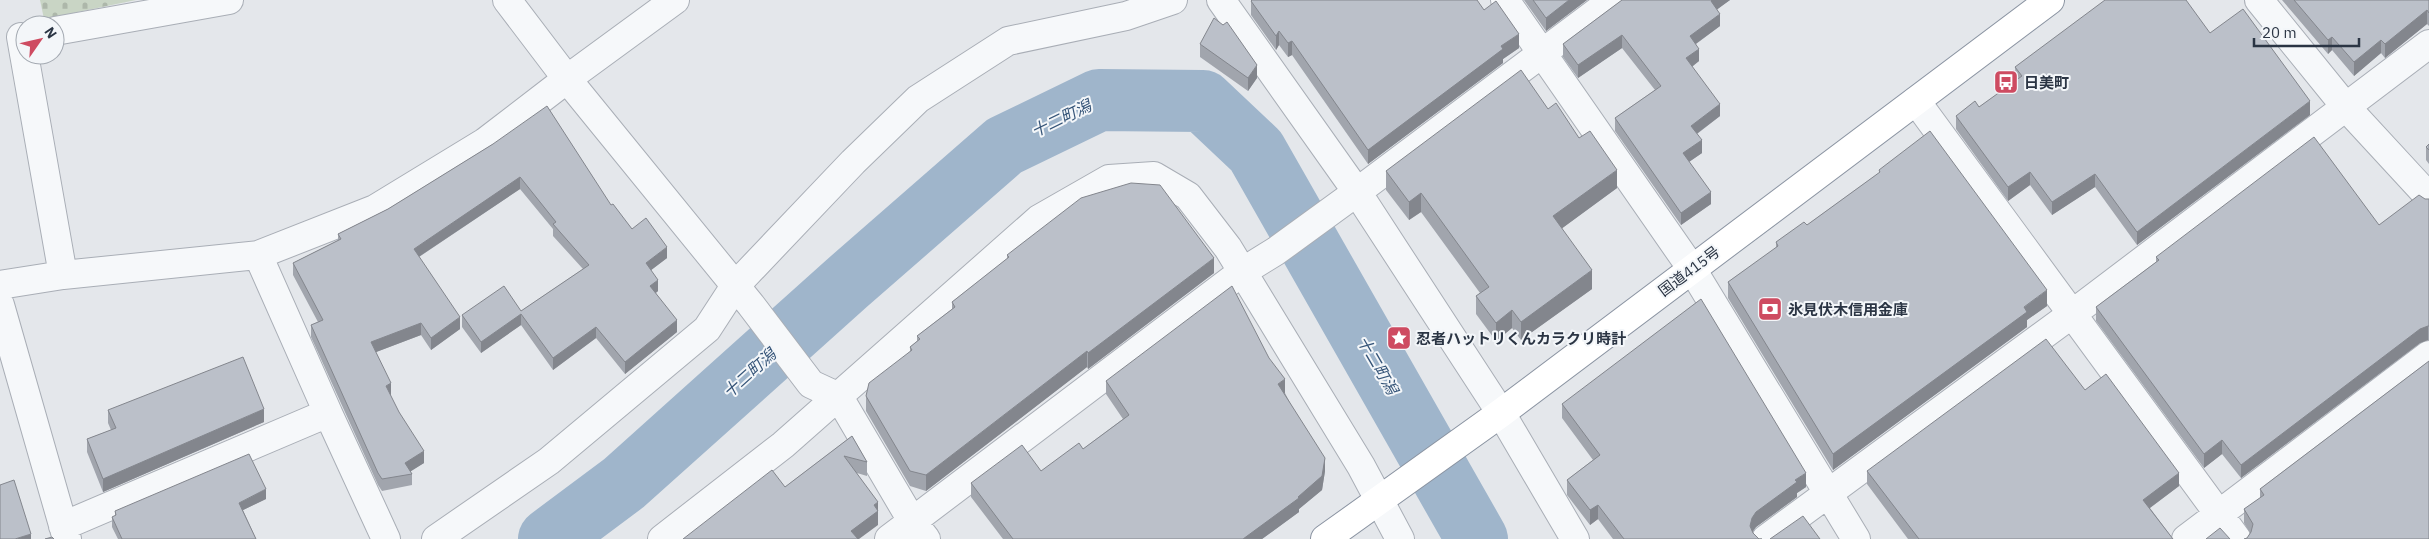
<svg xmlns="http://www.w3.org/2000/svg" width="2429" height="539" font-family="'IBM Plex Sans','Noto Sans JP',sans-serif">
  <style>
    .cemetery { fill: url(#cemetery-stones) }
    .lines { fill: none; stroke-linecap: round; stroke-linejoin: round }
    .river { stroke: #9fb5cb; stroke-width: 62 }
    .street-casing { stroke: #a9aeb6; stroke-width: 30 }
    .highway-casing { stroke: #8b94a2; stroke-width: 30 }
    .street { stroke: #f6f8fa; stroke-width: 28 }
    .highway { stroke: #fff; stroke-width: 28 }
    .wall { fill: #a1a5ad }
    .shaded-wall { fill: #83868d }
    .building { fill: #bbc0c9; stroke: #83868d }
    .labels { text-anchor: middle; dominant-baseline: central; stroke-width: 4; stroke-linejoin: round; paint-order: stroke }
    .poi-label { font-size: 15px; font-weight: bold; fill: #2b3544; stroke: #f3f6f9; text-anchor: start }
    .street-label { font-size: 15px; fill: #2b3544; stroke: #f3f6f9 }
    .water-label { font-size: 16px; font-style: italic; fill: #355478; stroke: #f3f6f9 }
  </style>
  <defs>
    <pattern id="cemetery-stones" width="16" height="16" patternUnits="userSpaceOnUse" patternTransform="scale(1.25)"><rect width="16" height="16" fill="#c9d5c5"/><path d="M2 7V4a2 2 0 0 1 4 0v3zM10 15v-3a2 2 0 0 1 4 0v3z" fill="#adb7aa"/></pattern>
  </defs>
  <rect width="100%" height="100%" fill="#e4e7eb"/>
  <!-- cemetery -->
  <path class="cemetery" d="M 40,0 L 136,0 L 44,19 Z"/>
  <g class="lines">
    <!-- river -->
    <path class="river" d="M 549,539 L 624,483 L 846,284 L 1004,146 L 1099,100 L 1203,101 L 1256,151 L 1477,539"/>
    <defs>
      <path id="street" d="M 507,0 L 567,79 L 751,305 L 811,384 L 839,397 L 912,521 L 926,539
        M 1221,0 L 1357,192 L 1501,413 L 1575,539
        M 1505,0 L 1692,269 L 1856,539
        M 2259,0 L 2345,106 L 2429,197
        M 55,31 L 229,0
        M 21,37 L 63,275
        M 1916,101 L 2237,539
        M 0,285 L 63,275 L 258,255 L 375,209 L 485,142 L 567,79 L 675,0
        M 0,305 L 67,539
        M 328,413 L 386,539
        M 63,526 L 328,413 L 258,255
        M 436,539 L 549,461 L 707,329 L 735,286 L 853,162 L 918,99 L 1008,41 L 1126,16 L 1173,0
        M 662,539 L 783,445 L 1039,219 L 1109,179 L 1154,176 L 1188,196 L 1228,248 L 1361,466 L 1400,539
        M 889,539 L 1242,272 L 1276,251 L 1357,192 L 1613,0
        M 1766,539 L 2072,314 L 2429,44
        M 2186,539 L 2429,355"/>
      <path id="highway" d="M 1325,539 L 1501,413 L 2050,0"/>
    </defs>
    <!-- street casing -->
    <use href="#street" class="street-casing"/>
    <!-- highway casing -->
    <use href="#highway" class="highway-casing"/>
    <!-- street -->
    <use href="#street" class="street"/>
    <!-- highway -->
    <use href="#highway" class="highway"/>
  </g>
  <!-- wall -->
  <path class="wall" d="M 1524,0 L 1587,0 L 1546,31 Z
    M 1622,0 L 1730,0 L 1717,9 L 1720,26 L 1696,44 L 1699,61 L 1692,67 L 1720,116 L 1697,134 L 1702,153 L 1689,162 L 1711,204 L 1681,225 L 1615,131 L 1615,118 L 1655,90 L 1622,48 L 1578,78 L 1563,57 L 1563,44 Z
    M 2282,0 L 2429,0 L 2429,26 L 2427,24 L 2385,58 L 2381,53 L 2354,76 L 2332,50 L 2328,54 Z
    M 1251,1 L 1484,10 L 1519,48 L 1503,59 L 1503,63 L 1368,164 L 1292,55 L 1288,57 L 1279,45 L 1276,50 L 1251,15 Z
    M 2210,33 L 2310,115 L 2137,245 L 2095,187 L 2052,215 L 2030,185 L 2008,201 L 1956,129 L 1956,116 L 1979,107 L 2016,81 L 2015,67 Z
    M 1200,44 L 1257,78 L 1248,91 L 1200,57 Z
    M 1548,109 L 1579,138 L 1617,188 L 1562,228 L 1592,289 L 1521,340 L 1512,328 L 1496,341 L 1476,314 L 1476,296 L 1480,293 L 1421,212 L 1409,220 L 1386,190 L 1386,171 Z
    M 493,144 L 611,205 L 632,229 L 667,258 L 651,270 L 658,291 L 656,293 L 677,332 L 625,374 L 596,338 L 553,370 L 521,325 L 481,353 L 462,327 L 462,315 L 521,311 L 583,269 L 553,236 L 553,229 L 520,189 L 419,257 L 460,329 L 431,350 L 421,335 L 376,352 L 390,395 L 424,463 L 410,471 L 412,474 L 412,485 L 382,491 L 378,485 L 311,337 L 311,325 L 318,322 L 293,275 L 293,263 L 338,240 L 338,234 L 388,209 Z
    M 2429,144 L 2429,164 L 2426,160 L 2426,147 Z
    M 1879,170 L 2047,306 L 2027,320 L 2027,327 L 1833,470 L 1728,298 L 1728,282 L 1776,248 L 1776,242 L 1807,225 L 1879,173 Z
    M 2425,199 L 2429,199 L 2429,340 L 2428,340 L 2420,343 L 2241,478 L 2222,454 L 2204,468 L 2096,321 L 2096,307 L 2156,262 L 2156,257 L 2379,225 Z
    M 1007,255 L 1214,273 L 1088,369 L 1087,367 L 926,491 L 910,486 L 866,411 L 866,396 L 910,352 L 910,347 L 917,341 L 917,336 L 952,309 L 952,302 L 1007,259 Z
    M 2429,361 L 2247,538 L 2250,533 L 2244,523 L 2244,509 L 2260,498 L 2260,489 Z
    M 1106,381 L 1285,393 L 1325,471 L 1322,490 L 1299,509 L 1299,512 L 1262,539 L 1003,539 L 971,497 L 971,483 L 1041,471 L 1083,449 L 1123,419 L 1106,394 Z
    M 2085,390 L 2179,486 L 2150,508 L 2173,539 L 1908,539 L 1867,484 L 1867,471 Z
    M 1562,404 L 1806,487 L 1797,493 L 1797,497 L 1756,527 L 1753,532 L 1753,533 L 1759,539 L 1762,539 L 1613,539 L 1598,519 L 1590,525 L 1567,495 L 1567,480 L 1593,460 L 1562,418 Z
    M 108,410 L 264,422 L 103,492 L 87,452 L 87,439 L 111,430 L 108,423 Z
    M 852,436 L 867,462 L 867,476 L 857,473 L 878,516 L 878,525 L 785,487 Z
    M 266,499 L 243,510 L 256,539 L 118,539 L 112,527 L 112,517 L 115,516 L 115,511 Z"/>
  <!-- shaded-wall -->
  <path class="shaded-wall" d="M 1569,0 L 1587,0 L 1546,31 L 1546,18 Z
    M 1712,0 L 1730,0 L 1711,14 L 1711,1 Z
    M 2427,10 L 2427,24 L 2385,58 L 2385,44 Z
    M 1720,14 L 1720,26 L 1690,48 L 1690,36 Z
    M 1279,31 L 1279,45 L 1276,50 L 1276,36 Z
    M 1519,34 L 1519,48 L 1503,59 L 1503,63 L 1368,164 L 1368,150 L 1501,46 Z
    M 1622,35 L 1622,48 L 1578,78 L 1578,65 Z
    M 2332,37 L 2332,50 L 2328,54 L 2328,40 Z
    M 2381,40 L 2381,53 L 2354,76 L 2354,62 Z
    M 1292,41 L 1292,55 L 1288,57 L 1288,43 Z
    M 1699,49 L 1699,61 L 1686,71 L 1686,58 Z
    M 1257,65 L 1257,78 L 1248,91 L 1248,78 Z
    M 2310,101 L 2310,115 L 2137,245 L 2137,232 Z
    M 1720,104 L 1720,116 L 1691,138 L 1691,126 Z
    M 1702,140 L 1702,153 L 1683,166 L 1683,153 Z
    M 1617,170 L 1617,188 L 1553,235 L 1553,216 Z
    M 2030,172 L 2030,185 L 2008,201 L 2008,187 Z
    M 2095,174 L 2095,187 L 2052,215 L 2052,202 Z
    M 520,177 L 520,189 L 414,260 L 414,249 Z
    M 1711,192 L 1711,204 L 1681,225 L 1681,213 Z
    M 1421,193 L 1421,212 L 1409,220 L 1409,202 Z
    M 667,247 L 667,258 L 646,274 L 646,263 Z
    M 1214,258 L 1214,273 L 1088,369 L 1088,353 Z
    M 1592,270 L 1592,289 L 1521,340 L 1521,322 Z
    M 658,280 L 658,291 L 650,297 L 650,286 Z
    M 2047,290 L 2047,306 L 2027,320 L 2027,327 L 1833,470 L 1833,454 Z
    M 1512,310 L 1512,328 L 1496,341 L 1496,323 Z
    M 521,314 L 521,325 L 481,353 L 481,342 Z
    M 460,317 L 460,329 L 431,350 L 431,338 Z
    M 677,320 L 677,332 L 625,374 L 625,362 Z
    M 421,323 L 421,335 L 371,354 L 371,342 Z
    M 2428,326 L 2428,340 L 2420,343 L 2241,478 L 2241,465 L 2420,329 Z
    M 596,327 L 596,338 L 553,370 L 553,358 Z
    M 1087,351 L 1087,367 L 926,491 L 926,475 Z
    M 1285,379 L 1285,393 L 1278,397 L 1278,384 Z
    M 391,383 L 391,395 L 386,398 L 386,386 Z
    M 264,409 L 264,422 L 103,492 L 103,479 Z
    M 2222,440 L 2222,454 L 2204,468 L 2204,454 Z
    M 424,451 L 424,463 L 405,475 L 405,463 Z
    M 1325,458 L 1325,471 L 1322,490 L 1299,509 L 1299,512 L 1262,539 L 1243,539 L 1298,497 Z
    M 1806,473 L 1806,487 L 1797,493 L 1797,497 L 1756,527 L 1752,532 L 1750,526 L 1752,518 L 1756,512 L 1795,480 Z
    M 2179,473 L 2179,486 L 2143,513 L 2143,500 Z
    M 266,489 L 266,499 L 239,512 L 239,503 Z
    M 878,502 L 878,525 L 859,539 L 851,539 L 851,531 L 874,505 Z
    M 1598,505 L 1598,519 L 1590,525 L 1590,510 Z
    M 31,534 L 31,539 L 15,539 Z"/>
  <!-- building -->
  <path class="building" d="M 1252,0 L 1477,0 L 1484,10 L 1496,1 L 1519,34 L 1501,46 L 1503,49 L 1368,150 L 1292,41 L 1288,43 L 1279,31 L 1276,36 L 1251,1 Z
    M 1533,0 L 1569,0 L 1546,18 Z
    M 1622,0 L 1712,0 L 1711,1 L 1720,14 L 1690,36 L 1699,49 L 1686,58 L 1720,104 L 1691,126 L 1702,140 L 1683,153 L 1711,192 L 1681,213 L 1615,118 L 1661,86 L 1622,35 L 1578,65 L 1563,44 Z
    M 2105,0 L 2186,0 L 2210,33 L 2243,9 L 2310,101 L 2137,232 L 2095,174 L 2052,202 L 2030,172 L 2008,187 L 1956,116 L 1975,101 L 1979,107 L 2022,76 L 2015,67 Z
    M 2294,0 L 2429,0 L 2429,13 L 2427,10 L 2385,44 L 2381,40 L 2354,62 L 2332,37 L 2328,40 Z
    M 1214,18 L 1223,25 L 1227,22 L 1257,65 L 1248,78 L 1200,44 Z
    M 1521,70 L 1548,109 L 1556,103 L 1579,138 L 1590,131 L 1617,170 L 1553,216 L 1592,270 L 1521,322 L 1512,310 L 1496,323 L 1476,296 L 1489,287 L 1421,193 L 1409,202 L 1386,171 Z
    M 547,106 L 611,205 L 613,204 L 632,229 L 646,218 L 667,247 L 646,263 L 658,280 L 650,286 L 677,320 L 625,362 L 596,327 L 553,358 L 521,314 L 481,342 L 462,315 L 504,286 L 521,311 L 589,265 L 553,224 L 556,222 L 520,177 L 414,249 L 460,317 L 431,338 L 421,323 L 371,342 L 391,383 L 386,386 L 399,412 L 424,451 L 405,463 L 412,474 L 382,479 L 378,473 L 311,325 L 323,320 L 293,263 L 341,239 L 338,234 L 388,209 L 493,144 Z
    M 1930,131 L 2047,290 L 2024,307 L 2027,312 L 1833,454 L 1728,282 L 1778,246 L 1776,242 L 1804,222 L 1807,225 L 1880,172 L 1879,170 Z
    M 2314,137 L 2379,225 L 2419,195 L 2425,199 L 2429,199 L 2429,326 L 2428,326 L 2420,329 L 2241,465 L 2222,440 L 2204,454 L 2096,307 L 2159,260 L 2156,257 Z
    M 2429,144 L 2429,150 L 2426,147 Z
    M 1131,183 L 1160,185 L 1214,258 L 1088,353 L 1087,351 L 926,475 L 910,471 L 866,396 L 869,383 L 912,350 L 910,347 L 920,339 L 917,336 L 955,307 L 952,302 L 1009,257 L 1007,255 L 1081,198 Z
    M 1232,286 L 1269,358 L 1285,379 L 1278,384 L 1325,458 L 1322,476 L 1298,497 L 1299,498 L 1243,539 L 1013,539 L 971,483 L 1022,445 L 1041,471 L 1079,443 L 1083,449 L 1129,415 L 1106,381 Z
    M 1701,299 L 1806,473 L 1795,480 L 1797,482 L 1756,512 L 1752,518 L 1750,526 L 1753,533 L 1759,539 L 1762,539 L 1624,539 L 1598,505 L 1590,510 L 1567,480 L 1600,455 L 1562,404 Z
    M 2046,339 L 2085,390 L 2106,374 L 2179,473 L 2143,500 L 2173,539 L 1919,539 L 1867,471 Z
    M 243,357 L 264,409 L 103,479 L 87,439 L 116,428 L 108,410 Z
    M 2429,361 L 2429,539 L 2244,539 L 2247,538 L 2251,532 L 2253,524 L 2244,509 L 2264,495 L 2260,489 Z
    M 852,436 L 867,462 L 844,456 L 878,502 L 874,505 L 878,511 L 851,531 L 858,539 L 683,539 L 772,470 L 785,487 Z
    M 249,454 L 266,489 L 239,503 L 256,539 L 122,539 L 112,517 L 116,515 L 115,511 Z
    M 14,480 L 31,534 L 15,539 L 0,539 L 0,485 Z
    M 1803,516 L 1820,539 L 1770,539 Z
    M 2220,528 L 2230,539 L 2206,539 Z
    M 52,537 L 54,539 L 45,539 Z"/>
  <!-- icons -->
  <defs>
    <symbol id="bus-square" viewBox="-11 -11 22 22"><rect x="-9" y="-9" width="18" height="18" rx="4" fill="#ce4b61" stroke="#f3f6f9"/><path d="M-5-6H5V4H4V6H2V4H-2V6H-4V4H-5ZM-3.5-4V0h7V-4ZM-3.5 1.2v1.5H-2V1.2ZM2 1.2v1.5H3.5V1.2Z" fill="#fff"/></symbol>
    <symbol id="bank-square" viewBox="-11 -11 22 22"><rect x="-9" y="-9" width="18" height="18" rx="4" fill="#ce4b61" stroke="#f3f6f9"/><path d="M-6-4H6V4H-6ZM0-2.3a2.3 2.3 0 1 0 0 4.6a2.3 2.3 0 1 0 0-4.6Z" fill="#fff"/></symbol>
    <symbol id="sight-square" viewBox="-11 -11 22 22"><rect x="-9" y="-9" width="18" height="18" rx="4" fill="#ce4b61" stroke="#f3f6f9"/><path d="M0-6L1.8-2.2L6-1.7L2.9 1.2L3.7 5.4L0 3.3L-3.7 5.4L-2.9 1.2L-6-1.7L-1.8-2.2Z" fill="#fff"/></symbol>
  </defs>
  <g fill-rule="evenodd">
    <use href="#bus-square" x="1992" y="68" width="28" height="28"/>
    <use href="#bank-square" x="1756" y="295" width="28" height="28"/>
    <use href="#sight-square" x="1385" y="324" width="28" height="28"/>
  </g>
  <g class="labels">
    <!-- poi labels -->
    <g class="poi-label">
      <text x="2024" y="82">日美町</text>
      <text x="1788" y="309">氷見伏木信用金庫</text>
      <text x="1416" y="338">忍者ハットリくんカラクリ時計</text>
    </g>
    <!-- street labels -->
    <g class="street-label">
      <text transform="translate(1689 271) rotate(-37)">国道415号</text>
    </g>
    <!-- water labels -->
    <g class="water-label">
      <text transform="translate(1061 118) rotate(-26)">十二町潟</text>
      <text transform="translate(1378 365) rotate(60)">十二町潟</text>
      <text transform="translate(749 373) rotate(-42)">十二町潟</text>
    </g>
  </g>
  <!-- north arrow -->
  <g transform="translate(40 40) rotate(56)"><circle r="24" fill="#f3f6f9" stroke="#a3a9b1"/>
  <path d="M0-4L9 19L0 12L-9 19Z" fill="#ce4b61"/>
  <text y="-8" font-size="14" font-weight="bold" text-anchor="middle" fill="#2b3544">N</text>
  </g>
  <!-- scale -->
  <path d="M2254 38v8h105v-8" fill="none" stroke="#2b3544" stroke-width="2.5"/>
  <text x="2262" y="38" font-size="15" fill="#2b3544" stroke="#f3f6f9" stroke-width="4" paint-order="stroke">20 m</text>
</svg>
